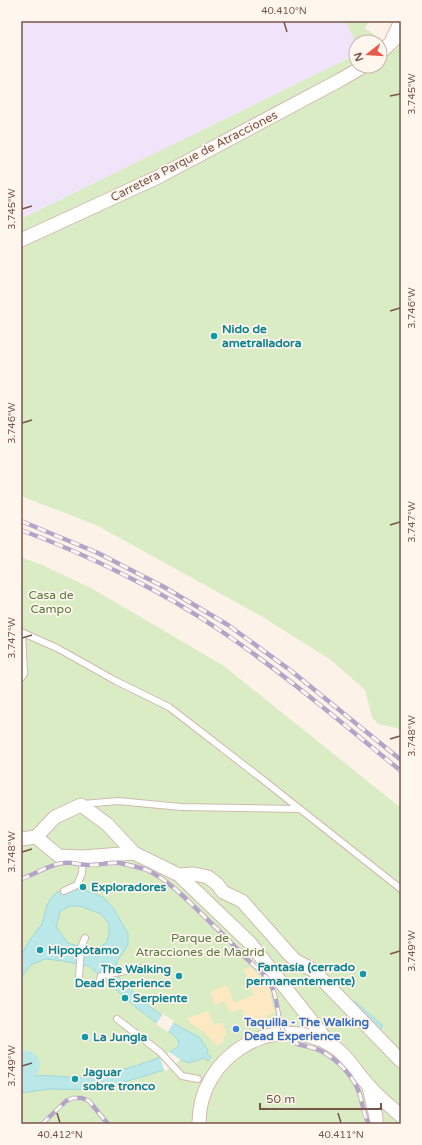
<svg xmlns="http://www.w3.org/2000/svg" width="422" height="1145" font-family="'Varela Round',sans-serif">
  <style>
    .education { fill: #efe4fa }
    .green { fill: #d9ecc4 }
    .sand { fill: #fde9c1 }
    .water { fill: #bae7e8; stroke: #a0d8da; fill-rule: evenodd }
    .pier { fill: #fdf2e7 }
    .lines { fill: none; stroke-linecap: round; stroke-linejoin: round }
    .river { stroke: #bae7e8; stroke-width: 29 }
    .lane-casing { stroke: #d2baaf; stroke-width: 8 }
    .street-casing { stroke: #d2baaf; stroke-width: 15 }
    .lane { stroke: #fff; stroke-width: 6 }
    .street { stroke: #fff; stroke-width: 13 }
    .rail-casing { stroke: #b3a4c8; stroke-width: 4.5 }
    .rail { stroke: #fff6ee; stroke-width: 3; stroke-dasharray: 9; stroke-linecap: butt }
    .ticks { fill: none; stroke: #78554a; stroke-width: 1.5 }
    .culture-dot { fill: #0f9aa8; stroke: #fff6ee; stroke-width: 1.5 }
    .shop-dot { fill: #3f7fe0; stroke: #fff6ee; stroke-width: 1.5 }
    .labels { text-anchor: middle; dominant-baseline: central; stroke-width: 3.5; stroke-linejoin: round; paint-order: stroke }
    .street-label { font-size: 12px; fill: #78554a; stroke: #fff6ee }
    .culture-label { font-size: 12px; font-weight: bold; fill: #0d838f; stroke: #fff6ee; text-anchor: start }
    .park-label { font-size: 12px; fill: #57793e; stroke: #fff6ee }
    .shop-label { font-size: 12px; font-weight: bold; fill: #366cbe; stroke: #fff6ee; text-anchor: start }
    .neatline { fill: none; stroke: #78554a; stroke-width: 1.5 }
    .ticks-label { font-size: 10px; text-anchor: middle; fill: #78554a }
  </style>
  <rect width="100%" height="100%" fill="#fdf2e7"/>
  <!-- education -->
  <path class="education" d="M 21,21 L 346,21 L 356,44 L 356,52 L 349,58 L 21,219 Z"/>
  <!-- green -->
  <path class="green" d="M 346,21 L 369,21 L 365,28 L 395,50 L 401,44 L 401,731 L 397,728 L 378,724 L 372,717 L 365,690 L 331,660 L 261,616 L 96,525 L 21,496 L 21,219 L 349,58 L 356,52 L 356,66 L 380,66 L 380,42 L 356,42 L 356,44 Z
    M 21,557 L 42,565 L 91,588 L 224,666 L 401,808 L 401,1124 L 21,1124 Z"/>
  <!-- sand -->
  <path class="sand" d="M 251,967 L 273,991 L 270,995 L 275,1013 L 266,1015 L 267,1020 L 248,1024 L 242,1009 L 230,1012 L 225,1001 L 215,1005 L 210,992 L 227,985 L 234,1003 L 254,995 L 244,969 Z
    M 208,1011 L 214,1025 L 222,1022 L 227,1035 L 222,1039 L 224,1041 L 217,1046 L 204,1032 L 190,1023 L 188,1018 Z"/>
  <!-- water -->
  <path class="water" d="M 81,889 L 103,897 L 114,909 L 128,934 L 128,945 L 117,961 L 116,971 L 118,976 L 138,997 L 153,1009 L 171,1022 L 199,1037 L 208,1050 L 207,1053 L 211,1057 L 208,1061 L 204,1058 L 189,1063 L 181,1060 L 164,1070 L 98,1090 L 49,1089 L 21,1093 L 21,1078 C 26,1078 31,1076 36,1076 C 53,1074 71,1079 88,1077 C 107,1075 168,1059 179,1045 L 178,1040 L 172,1034 L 138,1009 L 89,966 L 63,961 L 45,959 L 31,965 L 21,978 L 21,956 L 29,941 L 42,924 L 47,905 L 51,898 L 57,892 ZM 69,906 L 80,906 L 101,914 L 109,924 L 109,935 L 106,943 L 97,949 L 89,949 L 68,943 L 56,927 L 60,912 Z
    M 355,1001 L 383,1026 L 379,1030 L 353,1004 Z"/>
  <!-- pier -->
  <path class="pier" d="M 163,1014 L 174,1021 L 168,1032 L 156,1024 Z
    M 169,1052 L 181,1060 L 166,1071 L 164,1070 L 160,1057 Z"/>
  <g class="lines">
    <!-- river -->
    <path class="river" d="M 21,1067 L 25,1065"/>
    <defs>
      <path id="lane" d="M 21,632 L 57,648 L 116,681 L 169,707 L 262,779 L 401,889
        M 21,678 L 24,674 L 22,633
        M 83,804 L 118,801 L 181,807 L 300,809
        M 64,891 L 77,885 L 82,873 L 83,857
        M 79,977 L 81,947 L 85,938
        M 100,980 L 101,976 L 139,968
        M 117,1019 L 160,1052 L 182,1076 L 198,1079"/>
      <path id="street" d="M 392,40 L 401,21
        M 380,53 L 401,33
        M 21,240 L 158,177 L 340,80 L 364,66
        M 36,837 L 55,817 L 81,805 L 107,824 L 134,853
        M 21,839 L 36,837 L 59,856 L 83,857 L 134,853 L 179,875 L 250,943 L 329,1043
        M 179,875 L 194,874 L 208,877 L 217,884 L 223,892 L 242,901 L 289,954 L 296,961 L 313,970 L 401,1061
        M 369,1087 L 376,1117 L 376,1124
        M 199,1124 C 198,1058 272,1010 331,1045 C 347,1054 357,1074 370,1087 C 380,1098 391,1107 401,1116"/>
    </defs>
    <!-- lane casing -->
    <use href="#lane" class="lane-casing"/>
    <!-- street casing -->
    <use href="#street" class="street-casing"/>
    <!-- lane -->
    <use href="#lane" class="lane"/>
    <!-- street -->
    <use href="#street" class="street"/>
    <defs>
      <path id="rail" d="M 21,521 L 98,553 L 164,587 L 228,625 L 290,670 L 401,760
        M 21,530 C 89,555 164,592 224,633 C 286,675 343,724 401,771
        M 21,879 C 34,875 50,864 63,863 C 72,862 81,865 90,865 C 100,865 111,862 120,863 C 128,865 139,867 147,870 C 171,881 195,908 214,926 C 226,937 237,949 248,960 C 255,967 264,973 269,981 C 280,998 276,1026 288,1038 C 296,1047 310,1045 321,1051 C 338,1060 354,1076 360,1095 C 363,1106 363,1113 369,1124
        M 42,1124 L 66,1101 L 73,1098 L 82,1098 L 89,1101 L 108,1124"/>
    </defs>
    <!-- rail casing -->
    <use href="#rail" class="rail-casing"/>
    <!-- rail -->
    <use href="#rail" class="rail"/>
  </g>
  <!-- ticks -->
  <path class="ticks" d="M 284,22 L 287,32M 390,96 L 400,94M 22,209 L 32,206M 390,311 L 400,308M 22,423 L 32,420M 390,525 L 400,522M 22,638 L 32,635M 390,739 L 400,736M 22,852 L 32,849M 390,954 L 400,951M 22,1066 L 32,1063M 57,1113 L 60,1123M 338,1113 L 341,1123"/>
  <!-- markers -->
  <g class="culture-dot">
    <circle cx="214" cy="336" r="4"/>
    <circle cx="83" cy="887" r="4"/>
    <circle cx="40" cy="950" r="4"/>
    <circle cx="363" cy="974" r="4"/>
    <circle cx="179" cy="976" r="4"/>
    <circle cx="125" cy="998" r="4"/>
    <circle cx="85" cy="1037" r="4"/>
    <circle cx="75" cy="1079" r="4"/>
  </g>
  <circle class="shop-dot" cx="236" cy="1029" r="4"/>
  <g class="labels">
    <!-- street labels -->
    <g class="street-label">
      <text transform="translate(194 156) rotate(-27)">Carretera Parque de Atracciones</text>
    </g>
    <!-- culture labels -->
    <g class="culture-label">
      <text x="222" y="329">Nido de<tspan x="222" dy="14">ametralladora</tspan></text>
      <text x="91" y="887">Exploradores</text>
      <text x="48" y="950">Hipopótamo</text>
      <text x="355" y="967" text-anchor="end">Fantasía (cerrado<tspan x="355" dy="14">permanentemente)</tspan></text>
      <text x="171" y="969" text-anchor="end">The Walking<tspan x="171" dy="14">Dead Experience</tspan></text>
      <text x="133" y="998">Serpiente</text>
      <text x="93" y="1037">La Jungla</text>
      <text x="83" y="1072">Jaguar<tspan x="83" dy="14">sobre tronco</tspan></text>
    </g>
    <!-- park labels -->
    <g class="park-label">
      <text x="51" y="595">Casa de<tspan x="51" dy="14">Campo</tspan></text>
      <text x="200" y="938">Parque de<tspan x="200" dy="14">Atracciones de Madrid</tspan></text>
    </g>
    <!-- shop labels -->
    <g class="shop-label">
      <text x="244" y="1022">Taquilla - The Walking<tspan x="244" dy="14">Dead Experience</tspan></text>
    </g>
  </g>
  <!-- border -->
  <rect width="422" height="1145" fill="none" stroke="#fff6ee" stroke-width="44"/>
  <!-- north arrow -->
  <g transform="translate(368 54) rotate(253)"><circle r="19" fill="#fff6ee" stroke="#c9b6ac"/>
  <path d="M0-3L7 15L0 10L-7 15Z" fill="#eb5948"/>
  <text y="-6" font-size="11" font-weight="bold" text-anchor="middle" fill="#78554a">N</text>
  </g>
  <!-- scale -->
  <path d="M260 1103v6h121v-6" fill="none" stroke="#78554a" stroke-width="2"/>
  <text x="266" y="1103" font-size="12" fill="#78554a" stroke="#fff6ee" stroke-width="3" paint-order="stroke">50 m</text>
  <rect x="22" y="22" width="378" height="1101" class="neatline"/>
  <g class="ticks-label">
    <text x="284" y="14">40.410°N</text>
    <text transform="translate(411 94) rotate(-90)" y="4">3.745°W</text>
    <text transform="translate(11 209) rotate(-90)" y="4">3.745°W</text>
    <text transform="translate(411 308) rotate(-90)" y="4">3.746°W</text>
    <text transform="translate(11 423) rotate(-90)" y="4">3.746°W</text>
    <text transform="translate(411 522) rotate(-90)" y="4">3.747°W</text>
    <text transform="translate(11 638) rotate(-90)" y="4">3.747°W</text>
    <text transform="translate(411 736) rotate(-90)" y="4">3.748°W</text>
    <text transform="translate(11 852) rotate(-90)" y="4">3.748°W</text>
    <text transform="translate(411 951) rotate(-90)" y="4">3.749°W</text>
    <text transform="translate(11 1066) rotate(-90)" y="4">3.749°W</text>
    <text x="60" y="1138">40.412°N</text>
    <text x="341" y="1138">40.411°N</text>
  </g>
</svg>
